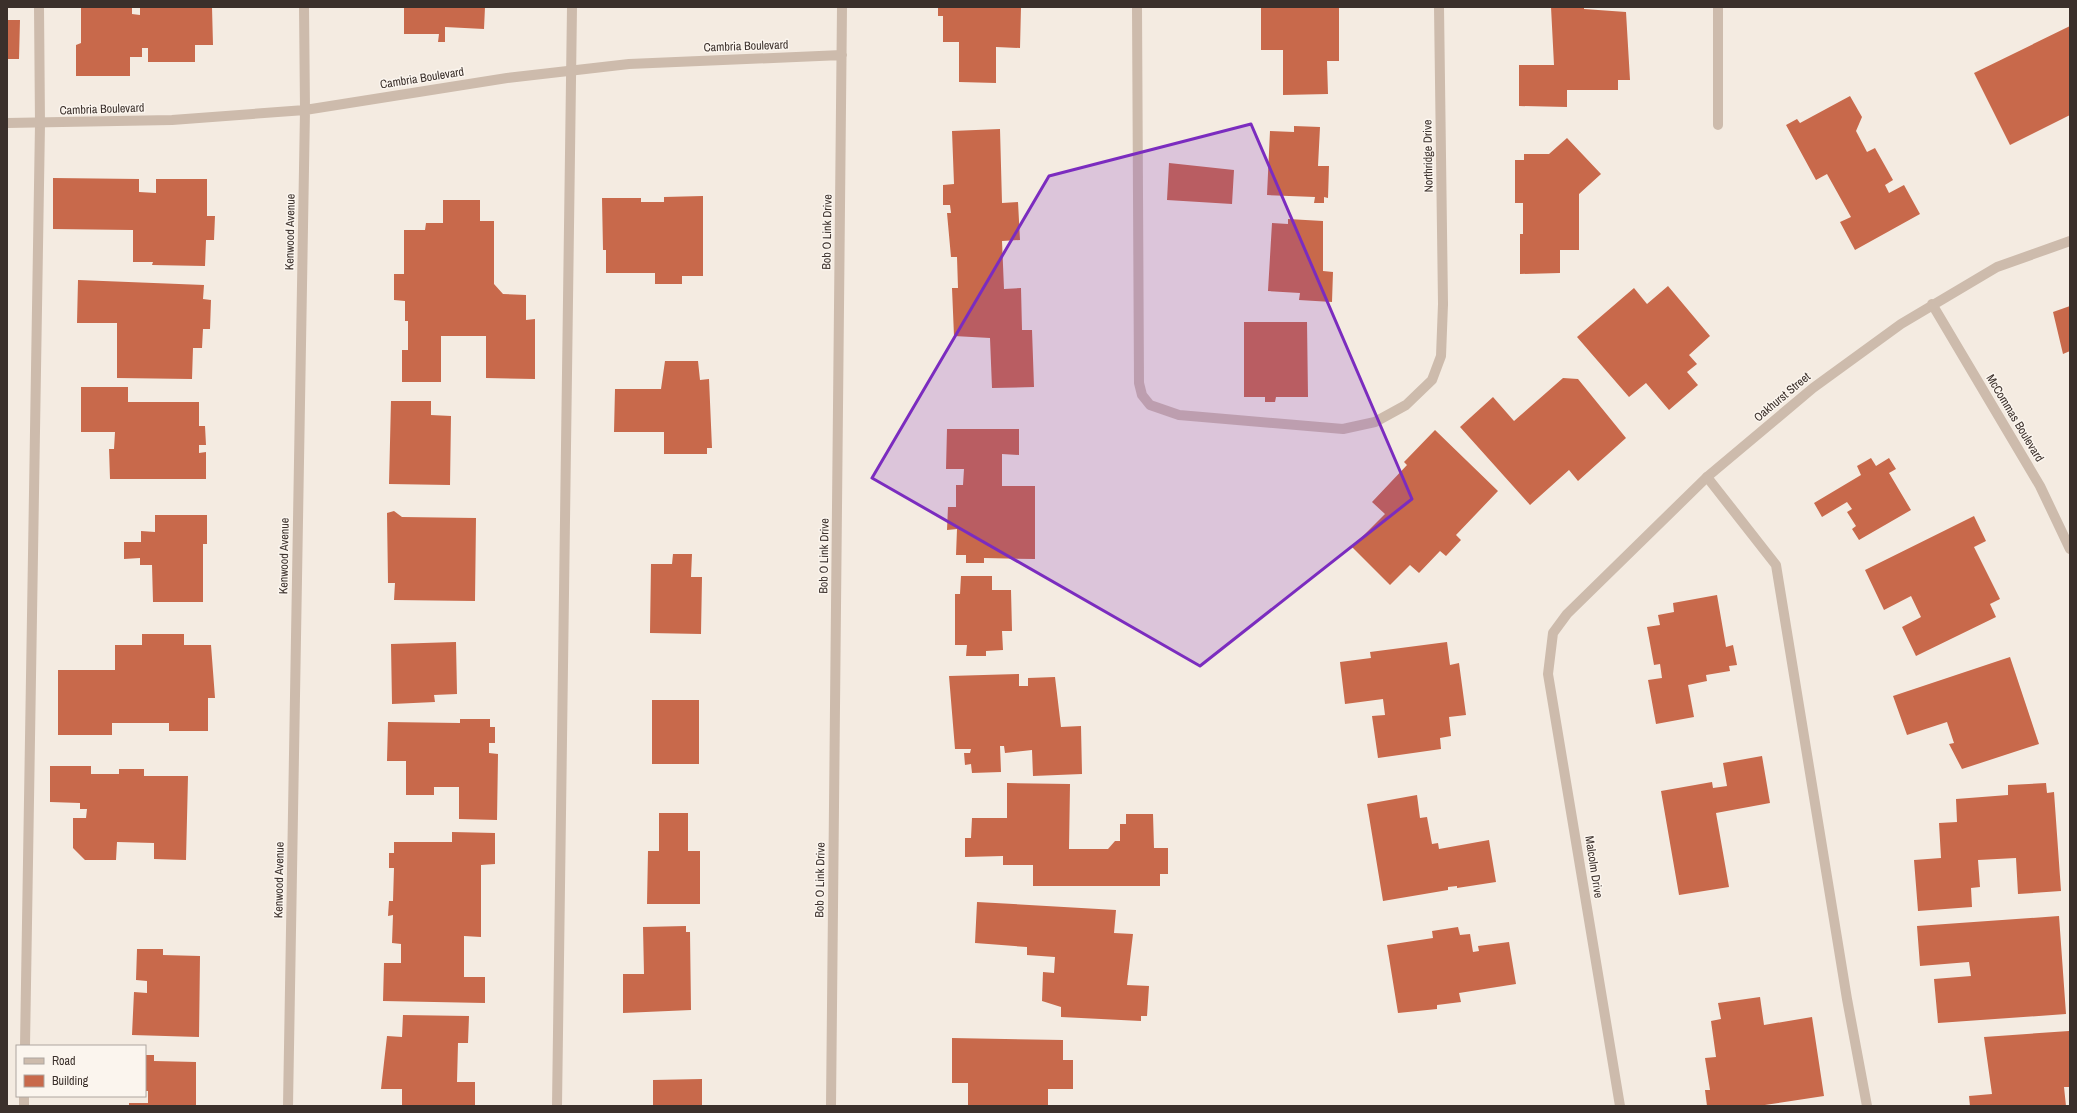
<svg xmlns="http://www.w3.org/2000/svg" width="2077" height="1113" font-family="'Archivo Narrow',sans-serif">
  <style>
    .building { fill: #c8694b }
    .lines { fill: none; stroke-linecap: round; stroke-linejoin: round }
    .service { stroke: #cdbbac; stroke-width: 10 }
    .minor { stroke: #cdbbac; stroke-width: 10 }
    .marked { fill: #7b2cbf; fill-opacity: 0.2; stroke: #7b2cbf; stroke-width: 3; stroke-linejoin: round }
    .labels { text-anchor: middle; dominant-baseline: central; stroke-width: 3; stroke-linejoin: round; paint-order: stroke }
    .street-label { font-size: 12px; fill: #3b302b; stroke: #fbf5ee }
  </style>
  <rect width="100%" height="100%" fill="#f4ebe1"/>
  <!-- building -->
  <path class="building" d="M 81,7 L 132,7 L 132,14 L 140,15 L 140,7 L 212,7 L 213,45 L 195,45 L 195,62 L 148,62 L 148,48 L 142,48 L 142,57 L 130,57 L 130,76 L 76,76 L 76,45 L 81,43 Z
    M 404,7 L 485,7 L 484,29 L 445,27 L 445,42 L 438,42 L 439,34 L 404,34 Z
    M 938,7 L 1021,7 L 1020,48 L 996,47 L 996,83 L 959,82 L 959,42 L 943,42 L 943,16 L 938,16 Z
    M 1261,7 L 1339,7 L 1339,61 L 1327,61 L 1328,94 L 1283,95 L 1283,50 L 1261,50 Z
    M 1551,7 L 1584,7 L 1584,9 L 1626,12 L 1630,80 L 1618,80 L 1618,90 L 1567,90 L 1567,107 L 1519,106 L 1519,65 L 1554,65 Z
    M 7,20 L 20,20 L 19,59 L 7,59 Z
    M 2070,26 L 2070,115 L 2010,145 L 1974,73 Z
    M 1850,96 L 1862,117 L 1856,131 L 1867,152 L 1875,148 L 1893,180 L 1885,185 L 1889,193 L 1904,185 L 1920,214 L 1855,250 L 1840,222 L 1851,217 L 1827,174 L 1816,180 L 1786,125 L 1797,119 L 1800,123 Z
    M 1294,126 L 1320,127 L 1318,166 L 1329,166 L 1328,198 L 1324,197 L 1324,203 L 1314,203 L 1315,197 L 1267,195 L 1270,131 L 1294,132 Z
    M 1000,129 L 1002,203 L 1018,202 L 1020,240 L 1002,241 L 1004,289 L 1021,288 L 1022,330 L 1032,330 L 1034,387 L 992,388 L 990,338 L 954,336 L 952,288 L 958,288 L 957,257 L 951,257 L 947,213 L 951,213 L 950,205 L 943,205 L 943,185 L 954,184 L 952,131 Z
    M 1567,138 L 1601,174 L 1579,194 L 1579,250 L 1560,250 L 1560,273 L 1520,274 L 1520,234 L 1523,234 L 1523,203 L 1515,203 L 1515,160 L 1524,160 L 1524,154 L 1549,154 Z
    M 1169,163 L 1234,170 L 1232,204 L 1167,200 Z
    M 53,178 L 139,179 L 139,192 L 156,193 L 156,179 L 207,179 L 207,216 L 215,216 L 214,240 L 206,240 L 205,266 L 152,265 L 153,262 L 133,262 L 133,230 L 53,229 Z
    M 703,196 L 703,276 L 682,276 L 682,284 L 655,284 L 655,273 L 606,273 L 606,250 L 603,250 L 602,198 L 641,198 L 641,202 L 664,202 L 664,197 Z
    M 443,200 L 480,200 L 480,221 L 494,221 L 494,284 L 503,294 L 526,295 L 526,320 L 535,319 L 535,379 L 486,378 L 486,336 L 441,336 L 441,382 L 402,382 L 402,350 L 408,350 L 408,321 L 405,321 L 405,301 L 394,300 L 394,274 L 404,274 L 404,230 L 425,230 L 426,223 L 443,223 Z
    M 1288,219 L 1323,221 L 1323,271 L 1333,272 L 1332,302 L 1299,300 L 1300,293 L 1268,291 L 1272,223 L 1288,224 Z
    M 78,280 L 204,285 L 203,299 L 211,300 L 210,329 L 203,329 L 202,348 L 193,348 L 192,379 L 117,378 L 117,323 L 77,323 Z
    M 1668,286 L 1710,336 L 1689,355 L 1697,364 L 1687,372 L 1698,385 L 1669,410 L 1646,383 L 1629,397 L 1577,337 L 1634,288 L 1647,304 Z
    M 2070,306 L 2070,351 L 2063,354 L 2053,312 Z
    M 1244,322 L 1307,322 L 1308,397 L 1276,397 L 1275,402 L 1265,402 L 1265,397 L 1244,397 Z
    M 665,361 L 698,361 L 700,380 L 709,379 L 712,448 L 707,448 L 707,454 L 664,454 L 664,432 L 614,432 L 615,389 L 661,389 Z
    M 1563,378 L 1578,379 L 1626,438 L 1578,481 L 1569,470 L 1530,505 L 1460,427 L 1493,397 L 1514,421 Z
    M 81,387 L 128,387 L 128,402 L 199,402 L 199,426 L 205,426 L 206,445 L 199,445 L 199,453 L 206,452 L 206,479 L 110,479 L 109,449 L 114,449 L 115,432 L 81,432 Z
    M 391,401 L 431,401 L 431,415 L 451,416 L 450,485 L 389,484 Z
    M 947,429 L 1019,429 L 1019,455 L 1002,454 L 1002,486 L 1035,486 L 1035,559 L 984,558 L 984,563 L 966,563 L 966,555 L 956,555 L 957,529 L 947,530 L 948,507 L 956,507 L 956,485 L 963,485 L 964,469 L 946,469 Z
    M 1435,430 L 1498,491 L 1456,535 L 1461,540 L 1446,556 L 1440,551 L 1419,573 L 1410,565 L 1390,585 L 1352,547 L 1385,514 L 1372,502 L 1407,465 L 1404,462 Z
    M 1871,458 L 1876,466 L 1889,458 L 1896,469 L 1889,473 L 1911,510 L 1859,540 L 1852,529 L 1856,526 L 1847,512 L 1852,509 L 1847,502 L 1822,517 L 1814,503 L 1861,475 L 1857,466 Z
    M 394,511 L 402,517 L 476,518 L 475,601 L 394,600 L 395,583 L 388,583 L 387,513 Z
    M 155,515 L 207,515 L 207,544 L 203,544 L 203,602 L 153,602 L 152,565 L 140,565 L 140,558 L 124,559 L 124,542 L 141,542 L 141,531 L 155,532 Z
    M 1974,516 L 1986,541 L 1974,547 L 2000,599 L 1990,604 L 1996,617 L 1916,656 L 1902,627 L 1921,617 L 1911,596 L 1884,610 L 1865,570 Z
    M 673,554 L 692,554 L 691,577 L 702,577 L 701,634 L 650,633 L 651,564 L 672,564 Z
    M 961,576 L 992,576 L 992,590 L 1011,590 L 1012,631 L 1002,631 L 1003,650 L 986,651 L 986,656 L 966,656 L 967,645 L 955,645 L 955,594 L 960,594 Z
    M 1717,595 L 1726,647 L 1733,645 L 1737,665 L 1729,666 L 1730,671 L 1706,675 L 1707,681 L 1688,685 L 1694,717 L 1656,724 L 1648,680 L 1662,678 L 1660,664 L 1654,665 L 1647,627 L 1660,625 L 1658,615 L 1674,612 L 1673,603 Z
    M 142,634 L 184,634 L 184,645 L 211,645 L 215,698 L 208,698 L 208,731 L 169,731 L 169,723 L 112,723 L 112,735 L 58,735 L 58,670 L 115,670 L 115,645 L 142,645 Z
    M 456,642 L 457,694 L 434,695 L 435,702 L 392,704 L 391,644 Z
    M 1447,642 L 1450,665 L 1459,663 L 1466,715 L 1449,717 L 1451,736 L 1440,738 L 1441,749 L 1378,758 L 1372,716 L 1385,715 L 1383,699 L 1345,704 L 1340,662 L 1371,658 L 1370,652 Z
    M 2010,657 L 2039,744 L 1962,769 L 1949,744 L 1954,743 L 1947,722 L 1907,735 L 1893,696 Z
    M 1019,674 L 1019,686 L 1028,686 L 1028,678 L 1055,677 L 1061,727 L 1081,726 L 1082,774 L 1033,776 L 1032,750 L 1005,753 L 1004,746 L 1000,746 L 1001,772 L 972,773 L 971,764 L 965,765 L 964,753 L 970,753 L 971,749 L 955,749 L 949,676 Z
    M 652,700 L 699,700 L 699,764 L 652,764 Z
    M 460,719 L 490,719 L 490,727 L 495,727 L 495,743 L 489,743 L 489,753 L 498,754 L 497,820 L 459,819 L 459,787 L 434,787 L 434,795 L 406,795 L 406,761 L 387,761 L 388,722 L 460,723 Z
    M 1762,756 L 1770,803 L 1716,813 L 1729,887 L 1679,895 L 1661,791 L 1712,782 L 1713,788 L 1727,786 L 1723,763 Z
    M 50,766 L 91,766 L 91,774 L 119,774 L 119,769 L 144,769 L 144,776 L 188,776 L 186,860 L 154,859 L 154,843 L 117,842 L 116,860 L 85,860 L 73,848 L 73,818 L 86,818 L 87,809 L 80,809 L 80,803 L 50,802 Z
    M 1007,783 L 1070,784 L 1069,849 L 1108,849 L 1115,841 L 1120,841 L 1120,824 L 1126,824 L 1126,814 L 1153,814 L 1154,848 L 1168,848 L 1168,874 L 1160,874 L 1160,886 L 1033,886 L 1033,865 L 1003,865 L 1003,856 L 965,857 L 965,838 L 971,838 L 972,818 L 1007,818 Z
    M 2046,783 L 2047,793 L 2054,792 L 2061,891 L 2018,894 L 2016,858 L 1978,860 L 1980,887 L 1971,888 L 1972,907 L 1918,911 L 1914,860 L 1941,858 L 1939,823 L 1957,822 L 1956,799 L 2008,795 L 2008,785 Z
    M 1417,795 L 1420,818 L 1427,817 L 1432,844 L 1438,843 L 1439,849 L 1489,840 L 1496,882 L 1457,888 L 1457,886 L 1448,887 L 1448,890 L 1383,901 L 1367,804 Z
    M 659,813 L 688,813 L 688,851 L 700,851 L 700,904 L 647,904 L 648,851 L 659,851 Z
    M 452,832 L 495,833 L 495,864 L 481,865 L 481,937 L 464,936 L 464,977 L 485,977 L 485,1003 L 383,1001 L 384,963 L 401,963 L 401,944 L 392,943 L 393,915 L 388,916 L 389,901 L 393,901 L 394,868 L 389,868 L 389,853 L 394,853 L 394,842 L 452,842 Z
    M 977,902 L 1116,910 L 1114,933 L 1133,934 L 1127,985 L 1149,986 L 1147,1016 L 1141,1016 L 1141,1021 L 1061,1017 L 1061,1007 L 1042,1001 L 1043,972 L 1054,973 L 1055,957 L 1027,955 L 1027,947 L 975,943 Z
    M 2059,916 L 2066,1014 L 1938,1023 L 1934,979 L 1971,976 L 1969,962 L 1920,966 L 1917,926 Z
    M 686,926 L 686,932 L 690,932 L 691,1010 L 623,1013 L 623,974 L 644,974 L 643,927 Z
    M 1458,927 L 1460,935 L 1470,934 L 1473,952 L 1479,951 L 1478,946 L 1509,942 L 1516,984 L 1459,993 L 1461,1002 L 1437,1005 L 1437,1009 L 1398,1013 L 1387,945 L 1433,938 L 1432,931 Z
    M 137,949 L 163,949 L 163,955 L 200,956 L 199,1037 L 132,1035 L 134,992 L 147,993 L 147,981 L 136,980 Z
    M 1760,997 L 1764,1025 L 1812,1017 L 1824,1096 L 1758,1106 L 1707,1106 L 1705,1090 L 1710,1090 L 1705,1058 L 1716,1057 L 1711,1021 L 1721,1019 L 1718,1003 Z
    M 403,1015 L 469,1016 L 468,1043 L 458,1043 L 457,1082 L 475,1082 L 475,1106 L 402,1106 L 402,1089 L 381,1089 L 387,1036 L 402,1037 Z
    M 2069,1031 L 2070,1087 L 2064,1087 L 2066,1106 L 1970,1106 L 1969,1096 L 1992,1094 L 1984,1037 Z
    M 952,1038 L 1063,1040 L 1063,1060 L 1073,1060 L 1073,1089 L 1048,1089 L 1048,1106 L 968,1106 L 968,1083 L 952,1083 Z
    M 145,1055 L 154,1055 L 154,1061 L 196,1062 L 196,1106 L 129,1106 L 129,1103 L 148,1103 L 148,1091 L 145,1091 Z
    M 702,1079 L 702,1106 L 653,1106 L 653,1080 Z"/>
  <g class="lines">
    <!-- service -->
    <path class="service" d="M 1137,7 L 1139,383 L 1142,395 L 1150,405 L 1179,415 L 1343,429 L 1375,422 L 1406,405 L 1432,380 L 1441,356 L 1443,304
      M 1718,125 L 1718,7
      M 1707,477 L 1776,565 L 1847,999 L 1867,1106
      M 25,1046 L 40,124 L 39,7
      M 24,1106 L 24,1096
      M 557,1106 L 572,7"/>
    <!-- minor -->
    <path class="minor" d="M 1439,7 L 1443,304
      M 7,123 L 172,120 L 305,110 L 507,78 L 629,64 L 842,55
      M 1932,304 L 2040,486 L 2070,549
      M 288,1106 L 305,110 L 304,7
      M 831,1106 L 842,7
      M 1620,1106 L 1548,674 L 1553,633 L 1567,614 L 1707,477 L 1813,388 L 1901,324 L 1997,267 L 2070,241"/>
  </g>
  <!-- marked area -->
  <path class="marked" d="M 1251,124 L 1412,499 L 1200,666 L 872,478 L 1049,176 Z"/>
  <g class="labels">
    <!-- street labels -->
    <g class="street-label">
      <text transform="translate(746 46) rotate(-2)">Cambria Boulevard</text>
      <text transform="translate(422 78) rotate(-9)">Cambria Boulevard</text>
      <text transform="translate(102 109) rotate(-2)">Cambria Boulevard</text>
      <text transform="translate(1428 156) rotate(-91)">Northridge Drive</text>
      <text transform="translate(290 232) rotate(-89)">Kenwood Avenue</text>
      <text transform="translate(827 232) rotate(-89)">Bob O Link Drive</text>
      <text transform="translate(1782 397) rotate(-40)">Oakhurst Street</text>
      <text transform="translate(2015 418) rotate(59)">McCommas Boulevard</text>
      <text transform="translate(284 556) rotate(-89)">Kenwood Avenue</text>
      <text transform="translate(824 556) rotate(-89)">Bob O Link Drive</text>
      <text transform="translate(1594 867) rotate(81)">Malcolm Drive</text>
      <text transform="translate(279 880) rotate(-89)">Kenwood Avenue</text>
      <text transform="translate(820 880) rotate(-89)">Bob O Link Drive</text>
    </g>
  </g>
  <!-- border -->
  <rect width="2077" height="1113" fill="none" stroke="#3b302b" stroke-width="16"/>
  <!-- legend -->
  <rect x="16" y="1045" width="130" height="52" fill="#fbf5ee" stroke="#aea6a0"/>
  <rect x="24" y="1058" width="20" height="6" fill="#cdbbac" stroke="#aea6a0"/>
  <text x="52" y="1065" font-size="12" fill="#3b302b">Road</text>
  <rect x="24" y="1075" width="20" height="12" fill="#c8694b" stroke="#aea6a0"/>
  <text x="52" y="1085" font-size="12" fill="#3b302b">Building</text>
</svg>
